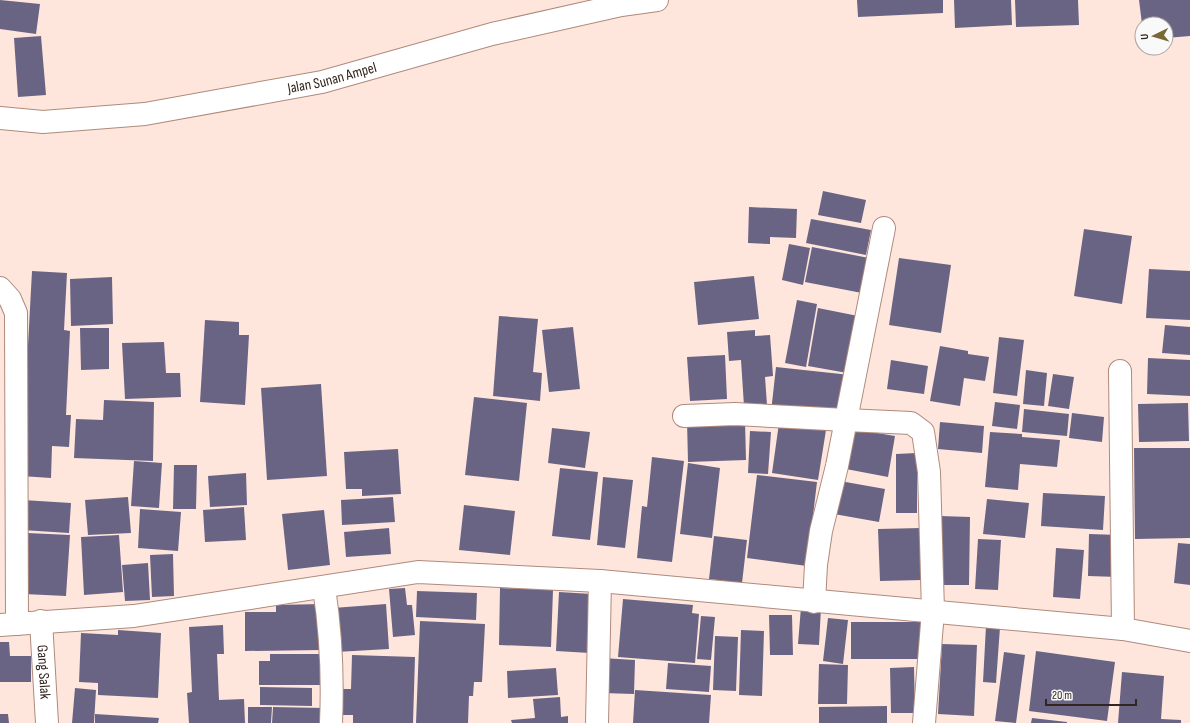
<svg xmlns="http://www.w3.org/2000/svg" width="1190" height="723" font-family="'Sofia Sans Condensed',sans-serif">
  <style>
    .building { fill: #6a6484 }
    .lines { fill: none; stroke-linecap: round; stroke-linejoin: round }
    .minor-casing { stroke: #af8a7c; stroke-width: 24 }
    .secondary-casing { stroke: #af8a7c; stroke-width: 24 }
    .minor { stroke: #fff; stroke-width: 22 }
    .secondary { stroke: #fff; stroke-width: 22 }
    .labels { text-anchor: middle; dominant-baseline: central; stroke-width: 4; stroke-linejoin: round; paint-order: stroke }
    .street-label { font-size: 15px; fill: #33251f; stroke: #f9f9f9 }
  </style>
  <rect width="100%" height="100%" fill="#ffe6dd"/>
  <!-- building -->
  <path class="building" d="M 0,0 L 40,4 L 36,34 L 0,29 Z
    M 857,0 L 943,0 L 943,13 L 858,17 Z
    M 954,0 L 1011,0 L 1012,25 L 955,28 Z
    M 1015,0 L 1078,0 L 1079,25 L 1016,27 Z
    M 1139,0 L 1190,0 L 1190,36 L 1166,38 L 1166,24 L 1142,24 Z
    M 41,36 L 46,95 L 18,97 L 14,38 Z
    M 823,191 L 866,200 L 861,223 L 818,215 Z
    M 749,207 L 797,209 L 796,238 L 770,237 L 770,244 L 748,243 Z
    M 811,219 L 871,230 L 866,255 L 806,243 Z
    M 1084,229 L 1132,236 L 1122,304 L 1074,296 Z
    M 789,244 L 810,248 L 803,285 L 782,280 Z
    M 812,247 L 869,258 L 862,293 L 805,282 Z
    M 899,258 L 951,265 L 941,333 L 889,325 Z
    M 1149,269 L 1190,271 L 1190,320 L 1146,318 Z
    M 32,271 L 67,273 L 64,330 L 70,331 L 66,415 L 71,415 L 69,447 L 52,446 L 51,478 L 21,476 Z
    M 754,276 L 759,319 L 698,325 L 694,282 Z
    M 112,277 L 113,324 L 71,326 L 70,279 Z
    M 797,300 L 817,304 L 806,367 L 785,363 Z
    M 818,308 L 863,317 L 853,374 L 808,366 Z
    M 499,316 L 538,319 L 533,372 L 542,373 L 540,401 L 493,396 Z
    M 205,320 L 239,322 L 239,335 L 249,335 L 245,405 L 200,402 Z
    M 1165,325 L 1190,327 L 1190,355 L 1162,353 Z
    M 573,327 L 580,389 L 549,392 L 542,330 Z
    M 80,328 L 109,328 L 109,369 L 81,370 Z
    M 755,330 L 755,336 L 770,335 L 773,376 L 765,377 L 767,405 L 744,406 L 741,360 L 729,361 L 727,332 Z
    M 999,337 L 1024,340 L 1017,396 L 993,393 Z
    M 164,342 L 166,373 L 180,373 L 181,397 L 125,399 L 122,343 Z
    M 940,346 L 968,351 L 968,354 L 989,357 L 985,381 L 964,378 L 960,406 L 930,401 Z
    M 725,355 L 727,399 L 690,401 L 687,357 Z
    M 1148,358 L 1190,360 L 1190,396 L 1147,394 Z
    M 891,360 L 928,366 L 924,394 L 887,389 Z
    M 776,367 L 850,375 L 847,410 L 821,407 L 819,417 L 771,412 Z
    M 1026,370 L 1047,373 L 1044,406 L 1023,404 Z
    M 1053,374 L 1074,377 L 1069,409 L 1048,406 Z
    M 321,384 L 327,476 L 267,480 L 261,388 Z
    M 474,397 L 527,403 L 519,481 L 465,475 Z
    M 104,400 L 154,402 L 153,461 L 74,458 L 76,419 L 103,420 Z
    M 995,402 L 1020,405 L 1017,429 L 992,426 Z
    M 1188,403 L 1189,441 L 1139,442 L 1138,404 Z
    M 1024,409 L 1069,414 L 1067,436 L 1022,432 Z
    M 1072,413 L 1104,417 L 1102,442 L 1069,438 Z
    M 745,420 L 746,460 L 688,462 L 687,421 Z
    M 940,422 L 984,426 L 982,453 L 938,449 Z
    M 779,423 L 826,430 L 818,480 L 772,473 Z
    M 552,428 L 590,432 L 585,468 L 548,463 Z
    M 853,429 L 895,436 L 888,477 L 846,469 Z
    M 750,431 L 771,432 L 768,474 L 748,473 Z
    M 990,432 L 1022,434 L 1022,437 L 1060,440 L 1057,467 L 1020,464 L 1018,490 L 985,487 Z
    M 1134,448 L 1190,448 L 1190,538 L 1135,539 Z
    M 398,449 L 401,494 L 362,496 L 362,489 L 346,489 L 344,452 Z
    M 917,453 L 917,513 L 896,513 L 896,454 Z
    M 652,457 L 684,461 L 672,562 L 637,558 L 642,506 L 647,507 Z
    M 134,461 L 162,463 L 159,508 L 131,506 Z
    M 688,463 L 720,468 L 712,538 L 680,534 Z
    M 174,465 L 197,465 L 196,509 L 173,509 Z
    M 560,468 L 598,472 L 590,540 L 552,536 Z
    M 246,473 L 247,505 L 210,507 L 208,476 Z
    M 757,475 L 817,482 L 807,566 L 747,558 Z
    M 603,477 L 633,480 L 625,548 L 597,545 Z
    M 840,481 L 885,489 L 879,522 L 834,514 Z
    M 1043,493 L 1105,496 L 1103,530 L 1041,526 Z
    M 128,497 L 131,533 L 88,535 L 85,500 Z
    M 393,497 L 395,522 L 342,525 L 341,500 Z
    M 987,499 L 1029,503 L 1025,538 L 983,534 Z
    M 23,500 L 71,503 L 69,533 L 22,530 Z
    M 464,505 L 515,511 L 510,555 L 459,550 Z
    M 244,507 L 246,540 L 205,542 L 203,510 Z
    M 140,509 L 181,512 L 178,551 L 138,548 Z
    M 324,510 L 330,565 L 288,570 L 282,514 Z
    M 940,516 L 970,517 L 969,585 L 939,585 Z
    M 389,528 L 391,554 L 346,557 L 344,532 Z
    M 921,528 L 922,580 L 880,581 L 878,529 Z
    M 27,533 L 70,535 L 66,596 L 24,594 Z
    M 1089,534 L 1119,535 L 1118,577 L 1088,576 Z
    M 119,535 L 123,592 L 84,595 L 81,537 Z
    M 714,536 L 747,540 L 742,583 L 709,579 Z
    M 978,539 L 1001,540 L 998,590 L 975,589 Z
    M 1178,543 L 1190,544 L 1190,585 L 1174,583 Z
    M 1056,548 L 1084,550 L 1080,599 L 1053,597 Z
    M 173,554 L 174,596 L 152,597 L 150,555 Z
    M 148,563 L 150,600 L 125,601 L 122,565 Z
    M 405,588 L 407,605 L 412,605 L 415,635 L 393,637 L 389,589 Z
    M 500,588 L 553,590 L 551,647 L 499,645 Z
    M 417,591 L 477,593 L 476,620 L 416,617 Z
    M 559,592 L 592,594 L 590,653 L 556,651 Z
    M 623,599 L 693,605 L 692,613 L 699,614 L 695,663 L 618,657 Z
    M 322,604 L 322,650 L 245,651 L 245,612 L 276,612 L 276,605 Z
    M 386,604 L 389,649 L 336,652 L 333,608 Z
    M 801,607 L 821,608 L 819,645 L 798,644 Z
    M 769,615 L 792,615 L 793,655 L 770,655 Z
    M 701,616 L 715,617 L 711,660 L 697,659 Z
    M 828,618 L 848,620 L 843,664 L 823,661 Z
    M 420,621 L 485,624 L 482,682 L 474,682 L 473,696 L 469,696 L 468,723 L 416,723 Z
    M 851,622 L 920,622 L 920,659 L 851,659 Z
    M 223,625 L 224,654 L 217,654 L 219,700 L 244,699 L 245,723 L 189,723 L 187,693 L 192,692 L 189,627 Z
    M 986,626 L 1000,627 L 996,683 L 983,682 Z
    M 118,630 L 161,633 L 158,698 L 98,695 L 98,683 L 79,682 L 81,633 L 118,635 Z
    M 741,630 L 764,631 L 762,696 L 739,695 Z
    M 715,636 L 738,637 L 736,691 L 713,690 Z
    M 0,642 L 9,642 L 10,656 L 31,656 L 31,682 L 0,682 Z
    M 942,644 L 977,645 L 974,716 L 938,714 Z
    M 1036,651 L 1115,662 L 1107,721 L 1029,711 Z
    M 1004,652 L 1025,655 L 1016,723 L 995,721 Z
    M 270,654 L 323,654 L 323,685 L 259,685 L 259,661 L 270,661 Z
    M 352,655 L 415,657 L 413,723 L 353,723 L 353,715 L 338,715 L 339,689 L 351,689 Z
    M 602,658 L 635,660 L 634,694 L 602,693 Z
    M 668,663 L 711,666 L 709,692 L 666,689 Z
    M 819,664 L 848,665 L 847,704 L 818,704 Z
    M 914,667 L 915,713 L 891,713 L 890,668 Z
    M 556,668 L 558,695 L 508,698 L 507,671 Z
    M 1122,672 L 1164,676 L 1161,719 L 1181,720 L 1181,723 L 1118,723 Z
    M 260,687 L 312,688 L 312,706 L 260,705 Z
    M 75,688 L 96,690 L 94,723 L 72,723 Z
    M 635,690 L 711,695 L 709,723 L 633,723 Z
    M 560,697 L 561,717 L 568,716 L 568,723 L 512,723 L 511,720 L 535,718 L 533,699 Z
    M 887,706 L 887,723 L 819,723 L 819,707 Z
    M 248,707 L 272,707 L 271,723 L 248,723 Z
    M 273,707 L 323,708 L 323,723 L 272,723 Z
    M 0,714 L 8,714 L 9,723 L 0,723 Z
    M 95,714 L 159,718 L 158,723 L 95,723 Z
    M 1032,718 L 1067,722 L 1067,723 L 1031,723 Z"/>
  <g class="lines">
    <defs>
      <g id="minor">
        <path d="M 0,288 L 10,299 L 16,313 L 17,624"/>
        <path d="M 1120,371 L 1123,629"/>
        <path d="M 684,416 L 735,414 L 846,420 L 884,228"/>
        <path d="M 324,588 C 331,633 333,677 331,723"/>
        <path d="M 814,602 L 816,565 L 821,531 L 837,466 L 846,420 L 911,423 L 923,432 L 929,472 L 933,611 L 924,723"/>
        <path id="s1" d="M 41,621 L 47,723"/>
        <path d="M 0,625 L 134,616 L 418,572 L 600,581 L 1123,629 L 1190,641"/>
        <path d="M 597,723 L 600,581"/>
      </g>
      <g id="secondary">
        <path id="s2" d="M 0,118 L 43,122 L 145,114 L 322,82 L 492,34 L 621,5 L 657,0"/>
      </g>
    </defs>
    <!-- minor casing -->
    <use href="#minor" class="minor-casing"/>
    <!-- secondary casing -->
    <use href="#secondary" class="secondary-casing"/>
    <!-- minor -->
    <use href="#minor" class="minor"/>
    <!-- secondary -->
    <use href="#secondary" class="secondary"/>
  </g>
  <g class="labels">
    <!-- street labels -->
    <g class="street-label">
      <text stroke="none"><textPath href="#s2" startOffset="336">Jalan Sunan Ampel</textPath></text>
      <text stroke="none"><textPath href="#s1" startOffset="51">Gang Salak</textPath></text>
    </g>
  </g>
  <!-- north arrow -->
  <g transform="translate(1154 36) rotate(265)"><circle r="19" fill="#f9f9f9" stroke="#aaa4a2"/>
  <path d="M0-3L7 15L0 10L-7 15Z" fill="#776835"/>
  <text y="-6" font-size="11" font-weight="bold" text-anchor="middle" fill="#33251f">U</text>
  </g>
  <!-- scale -->
  <path d="M1046 699v6h90v-6" fill="none" stroke="#33251f" stroke-width="2"/>
  <text x="1052" y="699" font-size="12" fill="#33251f" stroke="#f9f9f9" stroke-width="3" paint-order="stroke">20 m</text>
</svg>
